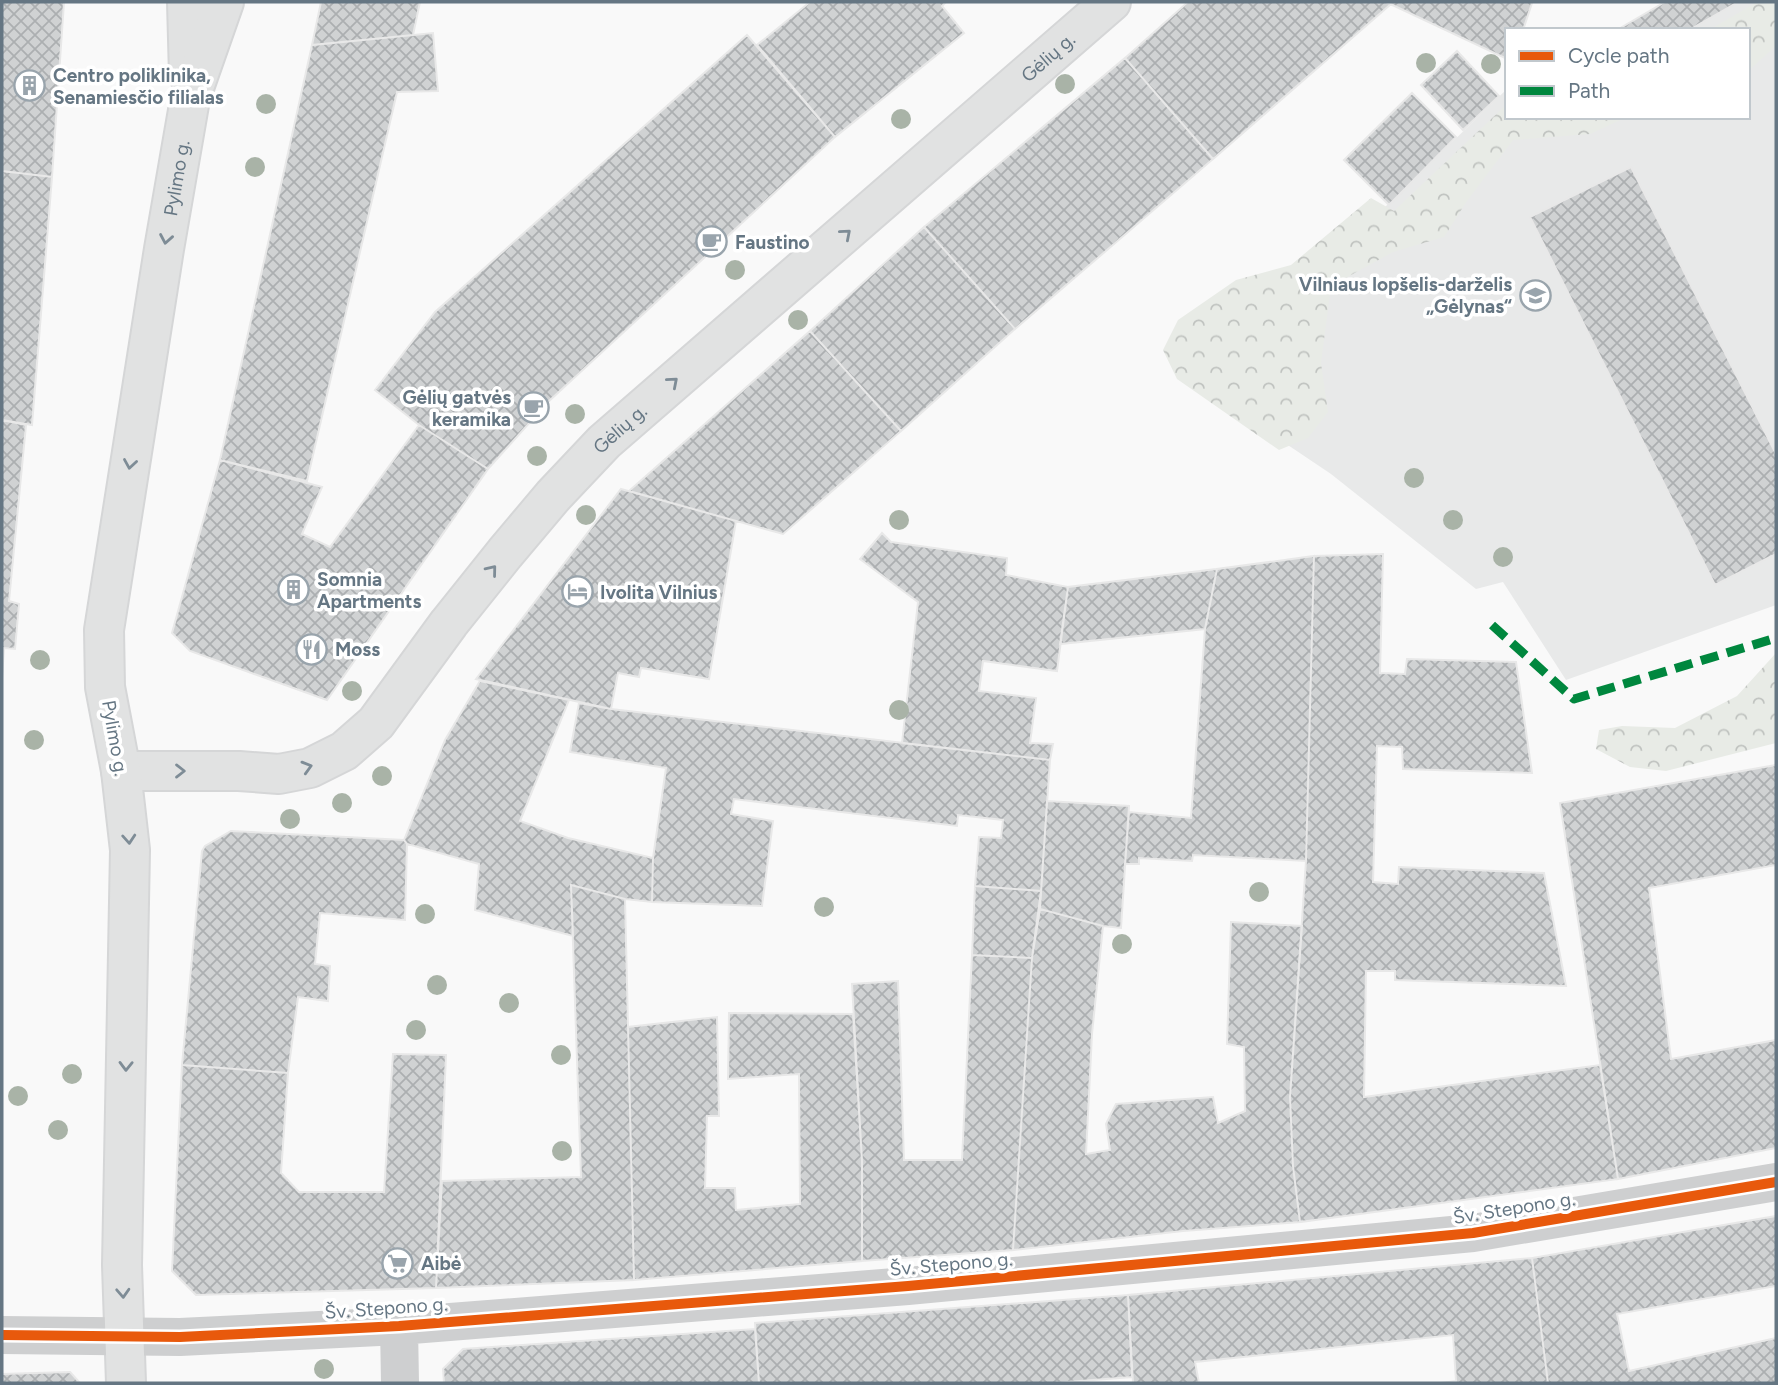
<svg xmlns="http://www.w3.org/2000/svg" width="1778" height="1385" font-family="Figtree,sans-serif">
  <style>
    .built { fill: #e8e9e9 }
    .forest { fill: url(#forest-crowns) }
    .building { fill: url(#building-cross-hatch); stroke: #e8e8e8; stroke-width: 2 }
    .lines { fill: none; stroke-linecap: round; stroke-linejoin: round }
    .secondary-casing { stroke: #d5d6d7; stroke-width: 42 }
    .primary-casing { stroke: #d5d6d7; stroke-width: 42 }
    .minor { stroke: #cecfd0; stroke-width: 38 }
    .secondary { stroke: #e1e2e2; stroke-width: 38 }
    .primary { stroke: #e1e2e2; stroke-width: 38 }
    .quiet { stroke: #00873e; stroke-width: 9; stroke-dasharray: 18 9; stroke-linecap: butt }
    .cycleway-casing { stroke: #fff; stroke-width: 15 }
    .cycleway { stroke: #e8590c; stroke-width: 10 }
    .tree { fill: #a9b3a7 }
    .oneway { stroke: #7e8c96 }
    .labels { text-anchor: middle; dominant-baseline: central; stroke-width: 7; stroke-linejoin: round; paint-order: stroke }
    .street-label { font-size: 19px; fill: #657683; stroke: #fff }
    .poi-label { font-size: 19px; font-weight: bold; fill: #657683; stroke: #fff; text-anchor: start }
  </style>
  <defs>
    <pattern id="forest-crowns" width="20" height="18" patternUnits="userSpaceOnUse" patternTransform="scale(1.75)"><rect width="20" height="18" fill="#e8ebe6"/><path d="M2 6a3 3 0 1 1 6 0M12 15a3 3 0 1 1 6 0" fill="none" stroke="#c0c3c0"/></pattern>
    <pattern id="building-cross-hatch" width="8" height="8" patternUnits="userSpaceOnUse" patternTransform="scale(1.75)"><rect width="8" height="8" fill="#d0d2d3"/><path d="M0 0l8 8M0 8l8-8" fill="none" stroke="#acafb1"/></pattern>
  </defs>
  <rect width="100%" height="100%" fill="#f9f9f9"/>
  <!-- built -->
  <path class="built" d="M 1738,2 L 1776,2 L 1776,605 L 1566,680 L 1503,582 L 1476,589 L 1331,474 L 1200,386 L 1507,89 L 1507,117 L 1748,117 L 1748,30 L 1689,30 Z"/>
  <!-- forest -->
  <path class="forest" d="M 1757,2 L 1776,2 L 1776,46 L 1748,71 L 1748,30 L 1709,30 Z
    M 1507,104 L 1507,117 L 1627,117 L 1590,134 L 1513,140 L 1467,201 L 1444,237 L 1393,252 L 1331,286 L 1321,363 L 1328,412 L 1308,438 L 1279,450 L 1177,379 L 1163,350 L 1178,320 L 1236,280 L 1291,265 L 1371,198 L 1394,211 Z
    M 1776,653 L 1776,743 L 1666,771 L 1630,767 L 1596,749 L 1599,730 L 1622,726 L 1675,728 L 1737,696 Z"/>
  <!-- building -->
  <path class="building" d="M 2,2 L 64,2 L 52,177 L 2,171 Z
    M 321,2 L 420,2 L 413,35 L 312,45 Z
    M 810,2 L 946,2 L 942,6 L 964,33 L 835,137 L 757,45 Z
    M 1188,2 L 1386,2 L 1391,4 L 1213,159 L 1125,58 Z
    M 1386,2 L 1530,2 L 1532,3 L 1523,30 L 1507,30 L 1507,59 Z
    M 1665,2 L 1738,2 L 1689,30 L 1617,30 Z
    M 433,33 L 438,91 L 397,92 L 307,481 L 220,460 L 312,45 Z
    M 747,35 L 835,137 L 548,402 L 488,469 L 419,425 L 375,390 L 435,312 Z
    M 1457,51 L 1499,96 L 1463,130 L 1421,85 Z
    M 1125,58 L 1213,159 L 1015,329 L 924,227 Z
    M 1412,93 L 1456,137 L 1389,205 L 1344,160 Z
    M 1631,167 L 1776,454 L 1776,554 L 1715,585 L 1530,217 Z
    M 2,171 L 52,177 L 32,425 L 2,420 Z
    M 924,227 L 1015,329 L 901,431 L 810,331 Z
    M 810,331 L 901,431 L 783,534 L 629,491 Z
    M 2,420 L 26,425 L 9,601 L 19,604 L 15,649 L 4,648 L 2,678 Z
    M 419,425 L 488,469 L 327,700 L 190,651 L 172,633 L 220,460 L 322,487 L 302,534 L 330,547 Z
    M 621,489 L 736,521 L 709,679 L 641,668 L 639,677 L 618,673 L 611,709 L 476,679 Z
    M 882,533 L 891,542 L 1007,558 L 1006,575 L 1068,587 L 1057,671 L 983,661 L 979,691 L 1036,698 L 1030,743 L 1053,744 L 1050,760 L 902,743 L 918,602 L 860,559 Z
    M 1383,554 L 1380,673 L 1405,674 L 1407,659 L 1516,662 L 1532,773 L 1403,769 L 1402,747 L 1377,746 L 1373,882 L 1398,884 L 1399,867 L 1544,873 L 1566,986 L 1395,980 L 1395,971 L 1366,971 L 1364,1097 L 1600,1065 L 1618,1179 L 1300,1222 L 1293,1166 L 1290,1097 L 1306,861 L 1314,556 Z
    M 1314,556 L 1306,861 L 1193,855 L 1192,861 L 1139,858 L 1139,864 L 1125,864 L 1129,812 L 1191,818 L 1205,629 L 1217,569 Z
    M 1217,569 L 1205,629 L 1060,644 L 1068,587 Z
    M 480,681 L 569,700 L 520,821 L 568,838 L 653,858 L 652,902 L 625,899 L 571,885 L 573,936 L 475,910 L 479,864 L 407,844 L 404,840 L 445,740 Z
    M 579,703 L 611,709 L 1050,760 L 1041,891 L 975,886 L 979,837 L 1001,838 L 1003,820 L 958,815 L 957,826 L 734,799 L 731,814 L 773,821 L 762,906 L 652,902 L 653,858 L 666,768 L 570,752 Z
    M 1776,765 L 1776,865 L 1649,888 L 1671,1059 L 1776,1040 L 1776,1148 L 1618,1179 L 1560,803 Z
    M 1047,801 L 1129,806 L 1121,928 L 1103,926 L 1040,909 Z
    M 231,831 L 404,840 L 407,844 L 405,920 L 320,913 L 315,964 L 330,966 L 328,1001 L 298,997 L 288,1073 L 182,1065 L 202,851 L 205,846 Z
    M 571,885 L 625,899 L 634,1280 L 436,1288 L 442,1181 L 581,1177 Z
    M 975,886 L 1041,891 L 1032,958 L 972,955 Z
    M 1040,909 L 1103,926 L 1092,1034 L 1086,1154 L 1110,1150 L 1106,1124 L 1116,1104 L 1213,1097 L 1218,1123 L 1245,1111 L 1244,1047 L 1227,1044 L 1231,922 L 1302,926 L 1290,1097 L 1293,1166 L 1300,1222 L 1183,1231 L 1013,1250 L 1032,958 Z
    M 972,955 L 1032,958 L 1013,1250 L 862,1261 L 862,1161 L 852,984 L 898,981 L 904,1160 L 962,1160 Z
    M 729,1013 L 853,1014 L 862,1161 L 862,1261 L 634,1280 L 628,1027 L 717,1017 L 719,1116 L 707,1116 L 705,1188 L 735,1188 L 736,1210 L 800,1204 L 799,1074 L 728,1079 Z
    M 393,1054 L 446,1055 L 436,1288 L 196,1295 L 172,1271 L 182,1065 L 288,1073 L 281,1173 L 299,1192 L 384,1192 Z
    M 1776,1216 L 1776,1286 L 1617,1314 L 1629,1371 L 1776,1338 L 1776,1383 L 1548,1383 L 1532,1258 Z
    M 1532,1258 L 1548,1383 L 1441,1383 L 1456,1381 L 1453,1335 L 1195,1362 L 1199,1383 L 1133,1383 L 1128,1295 Z
    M 1128,1295 L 1132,1377 L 1054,1383 L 759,1383 L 755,1323 Z
    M 755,1329 L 759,1383 L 444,1383 L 443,1369 L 463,1349 Z
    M 70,1372 L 80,1383 L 2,1383 L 2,1374 Z"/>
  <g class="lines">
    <defs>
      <g id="secondary">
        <path id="s1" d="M 121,771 L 239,771 L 279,774 L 310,768 L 344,751 L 376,723 L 449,623 L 505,553 L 553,496 L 604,442 L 1111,2"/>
      </g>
      <g id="primary">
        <path d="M 187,2 L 189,76"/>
        <path id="s2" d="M 126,1383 L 122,1265 L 130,850 L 121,771 L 105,687 L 104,630 L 164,249 L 190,99 L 224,2"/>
      </g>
    </defs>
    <!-- secondary casing -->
    <use href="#secondary" class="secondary-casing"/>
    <!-- primary casing -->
    <use href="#primary" class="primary-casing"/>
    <!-- minor -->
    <path class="minor" d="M 399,1326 L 400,1383
      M 2,1335 L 180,1337 L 399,1326 L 908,1286 L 1473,1233 L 1776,1182"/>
    <!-- secondary -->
    <use href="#secondary" class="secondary"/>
    <!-- primary -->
    <use href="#primary" class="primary"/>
    <!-- quiet -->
    <path class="quiet" d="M 1492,625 L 1574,699 L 1776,638"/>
    <defs>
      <path id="cycleway" d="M 2,1335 L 180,1337 L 399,1326 L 908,1286 L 1473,1233 L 1776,1182"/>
    </defs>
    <!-- cycleway casing -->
    <use href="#cycleway" class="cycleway-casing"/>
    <!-- cycleway -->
    <use href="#cycleway" class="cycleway"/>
  </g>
  <!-- trees -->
  <g class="tree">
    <circle cx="1426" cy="63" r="10"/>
    <circle cx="1491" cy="64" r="10"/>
    <circle cx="1065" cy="84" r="10"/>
    <circle cx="266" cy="104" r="10"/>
    <circle cx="901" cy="119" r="10"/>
    <circle cx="255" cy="167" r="10"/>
    <circle cx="735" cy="270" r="10"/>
    <circle cx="798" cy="320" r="10"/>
    <circle cx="575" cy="414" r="10"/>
    <circle cx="537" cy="456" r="10"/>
    <circle cx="1414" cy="478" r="10"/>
    <circle cx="586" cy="515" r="10"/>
    <circle cx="899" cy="520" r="10"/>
    <circle cx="1453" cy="520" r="10"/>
    <circle cx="1503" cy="557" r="10"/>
    <circle cx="40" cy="660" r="10"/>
    <circle cx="352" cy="691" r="10"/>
    <circle cx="899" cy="710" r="10"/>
    <circle cx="34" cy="740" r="10"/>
    <circle cx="382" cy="776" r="10"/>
    <circle cx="342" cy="803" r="10"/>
    <circle cx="290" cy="819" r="10"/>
    <circle cx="1259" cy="892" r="10"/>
    <circle cx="824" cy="907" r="10"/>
    <circle cx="425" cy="914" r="10"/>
    <circle cx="1122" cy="944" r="10"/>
    <circle cx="437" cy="985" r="10"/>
    <circle cx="509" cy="1003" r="10"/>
    <circle cx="416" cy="1030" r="10"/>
    <circle cx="561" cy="1055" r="10"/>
    <circle cx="72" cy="1074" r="10"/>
    <circle cx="18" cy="1096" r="10"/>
    <circle cx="58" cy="1130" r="10"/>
    <circle cx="562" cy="1151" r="10"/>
    <circle cx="324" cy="1369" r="10"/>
  </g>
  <!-- one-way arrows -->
  <defs><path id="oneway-chevron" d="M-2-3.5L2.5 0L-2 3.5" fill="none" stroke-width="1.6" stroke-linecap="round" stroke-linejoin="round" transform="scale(1.75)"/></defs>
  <g class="oneway">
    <use href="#oneway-chevron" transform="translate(846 234) rotate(-41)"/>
    <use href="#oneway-chevron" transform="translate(166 239) rotate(100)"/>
    <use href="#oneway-chevron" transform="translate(673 382) rotate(-41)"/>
    <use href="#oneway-chevron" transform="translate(130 464) rotate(99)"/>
    <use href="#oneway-chevron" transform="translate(492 570) rotate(-51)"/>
    <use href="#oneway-chevron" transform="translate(307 767) rotate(-16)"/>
    <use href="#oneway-chevron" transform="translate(180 771)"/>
    <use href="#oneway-chevron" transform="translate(129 839) rotate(86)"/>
    <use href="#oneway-chevron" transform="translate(126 1066) rotate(91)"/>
    <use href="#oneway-chevron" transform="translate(123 1293) rotate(87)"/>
  </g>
  <!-- icons -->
  <defs>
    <symbol id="building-ring" viewBox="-11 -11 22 22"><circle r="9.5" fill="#fff" stroke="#99a4ac" stroke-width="1.5"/><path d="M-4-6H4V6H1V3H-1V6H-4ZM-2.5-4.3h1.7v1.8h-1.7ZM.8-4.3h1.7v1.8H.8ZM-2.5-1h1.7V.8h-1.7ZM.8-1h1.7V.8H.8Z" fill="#99a4ac"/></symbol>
    <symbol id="cafe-ring" viewBox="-11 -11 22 22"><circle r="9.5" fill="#fff" stroke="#99a4ac" stroke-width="1.5"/><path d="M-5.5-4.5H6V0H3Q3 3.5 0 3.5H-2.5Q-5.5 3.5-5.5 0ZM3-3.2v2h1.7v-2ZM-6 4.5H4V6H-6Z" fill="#99a4ac"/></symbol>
    <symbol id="school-ring" viewBox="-11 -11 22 22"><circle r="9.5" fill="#fff" stroke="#99a4ac" stroke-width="1.5"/><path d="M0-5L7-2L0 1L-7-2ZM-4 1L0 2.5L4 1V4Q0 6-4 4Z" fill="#99a4ac"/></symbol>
    <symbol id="hotel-ring" viewBox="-11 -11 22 22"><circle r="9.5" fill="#fff" stroke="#99a4ac" stroke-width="1.5"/><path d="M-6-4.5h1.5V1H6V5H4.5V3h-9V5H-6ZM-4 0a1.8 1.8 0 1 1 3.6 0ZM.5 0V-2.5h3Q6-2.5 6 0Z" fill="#99a4ac"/></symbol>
    <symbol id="restaurant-ring" viewBox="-11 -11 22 22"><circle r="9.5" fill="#fff" stroke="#99a4ac" stroke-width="1.5"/><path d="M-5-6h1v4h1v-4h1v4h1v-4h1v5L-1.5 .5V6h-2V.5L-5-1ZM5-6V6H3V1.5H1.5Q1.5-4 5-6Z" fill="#99a4ac"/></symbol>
    <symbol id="supermarket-ring" viewBox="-11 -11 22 22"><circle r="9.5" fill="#fff" stroke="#99a4ac" stroke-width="1.5"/><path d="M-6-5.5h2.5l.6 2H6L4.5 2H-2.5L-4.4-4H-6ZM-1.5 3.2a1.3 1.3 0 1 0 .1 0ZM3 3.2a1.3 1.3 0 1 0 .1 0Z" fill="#99a4ac"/></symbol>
  </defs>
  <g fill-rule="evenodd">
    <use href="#building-ring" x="12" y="68" width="35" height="35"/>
    <use href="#cafe-ring" x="694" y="224" width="35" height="35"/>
    <use href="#school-ring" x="1518" y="278" width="35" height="35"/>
    <use href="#cafe-ring" x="516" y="390" width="35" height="35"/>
    <use href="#building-ring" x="276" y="572" width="35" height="35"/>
    <use href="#hotel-ring" x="560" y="574" width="35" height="35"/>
    <use href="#restaurant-ring" x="294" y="632" width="35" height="35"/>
    <use href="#supermarket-ring" x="380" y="1246" width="35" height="35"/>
  </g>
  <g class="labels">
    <!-- street labels -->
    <g class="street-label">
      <text stroke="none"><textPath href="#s1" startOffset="1220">Gėlių g.</textPath></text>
      <text stroke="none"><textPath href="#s2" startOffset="1213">Pylimo g.</textPath></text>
      <text stroke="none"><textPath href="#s1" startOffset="653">Gėlių g.</textPath></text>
      <text transform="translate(115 738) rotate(80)">Pylimo g.</text>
      <text transform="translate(1514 1208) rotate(-9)">Šv. Stepono g.</text>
      <text transform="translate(951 1264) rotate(-5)">Šv. Stepono g.</text>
      <text transform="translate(386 1308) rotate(-4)">Šv. Stepono g.</text>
    </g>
    <!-- poi labels -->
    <g class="poi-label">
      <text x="53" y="75">Centro poliklinika,<tspan x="53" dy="22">Senamiesčio filialas</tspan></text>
      <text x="735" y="242">Faustino</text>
      <text x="1512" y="284" text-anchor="end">Vilniaus lopšelis-darželis<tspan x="1512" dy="22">„Gėlynas“</tspan></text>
      <text x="511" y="397" text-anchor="end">Gėlių gatvės<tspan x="511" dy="22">keramika</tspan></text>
      <text x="317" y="579">Somnia<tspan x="317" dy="22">Apartments</tspan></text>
      <text x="600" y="592">Ivolita Vilnius</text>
      <text x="335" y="649">Moss</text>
      <text x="421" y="1263">Aibė</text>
    </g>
  </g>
  <!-- border -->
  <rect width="1778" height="1385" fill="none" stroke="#657683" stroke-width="7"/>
  <!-- legend -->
  <rect x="1505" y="28" width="245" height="91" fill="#ffffff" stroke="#c1c8cd" stroke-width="2"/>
  <rect x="1519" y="51" width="35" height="10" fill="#e8590c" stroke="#c1c8cd" stroke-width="2"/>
  <text x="1568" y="63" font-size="21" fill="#657683">Cycle path</text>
  <rect x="1519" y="86" width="35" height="10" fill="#00873e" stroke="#c1c8cd" stroke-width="2"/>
  <text x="1568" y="98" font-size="21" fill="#657683">Path</text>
</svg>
